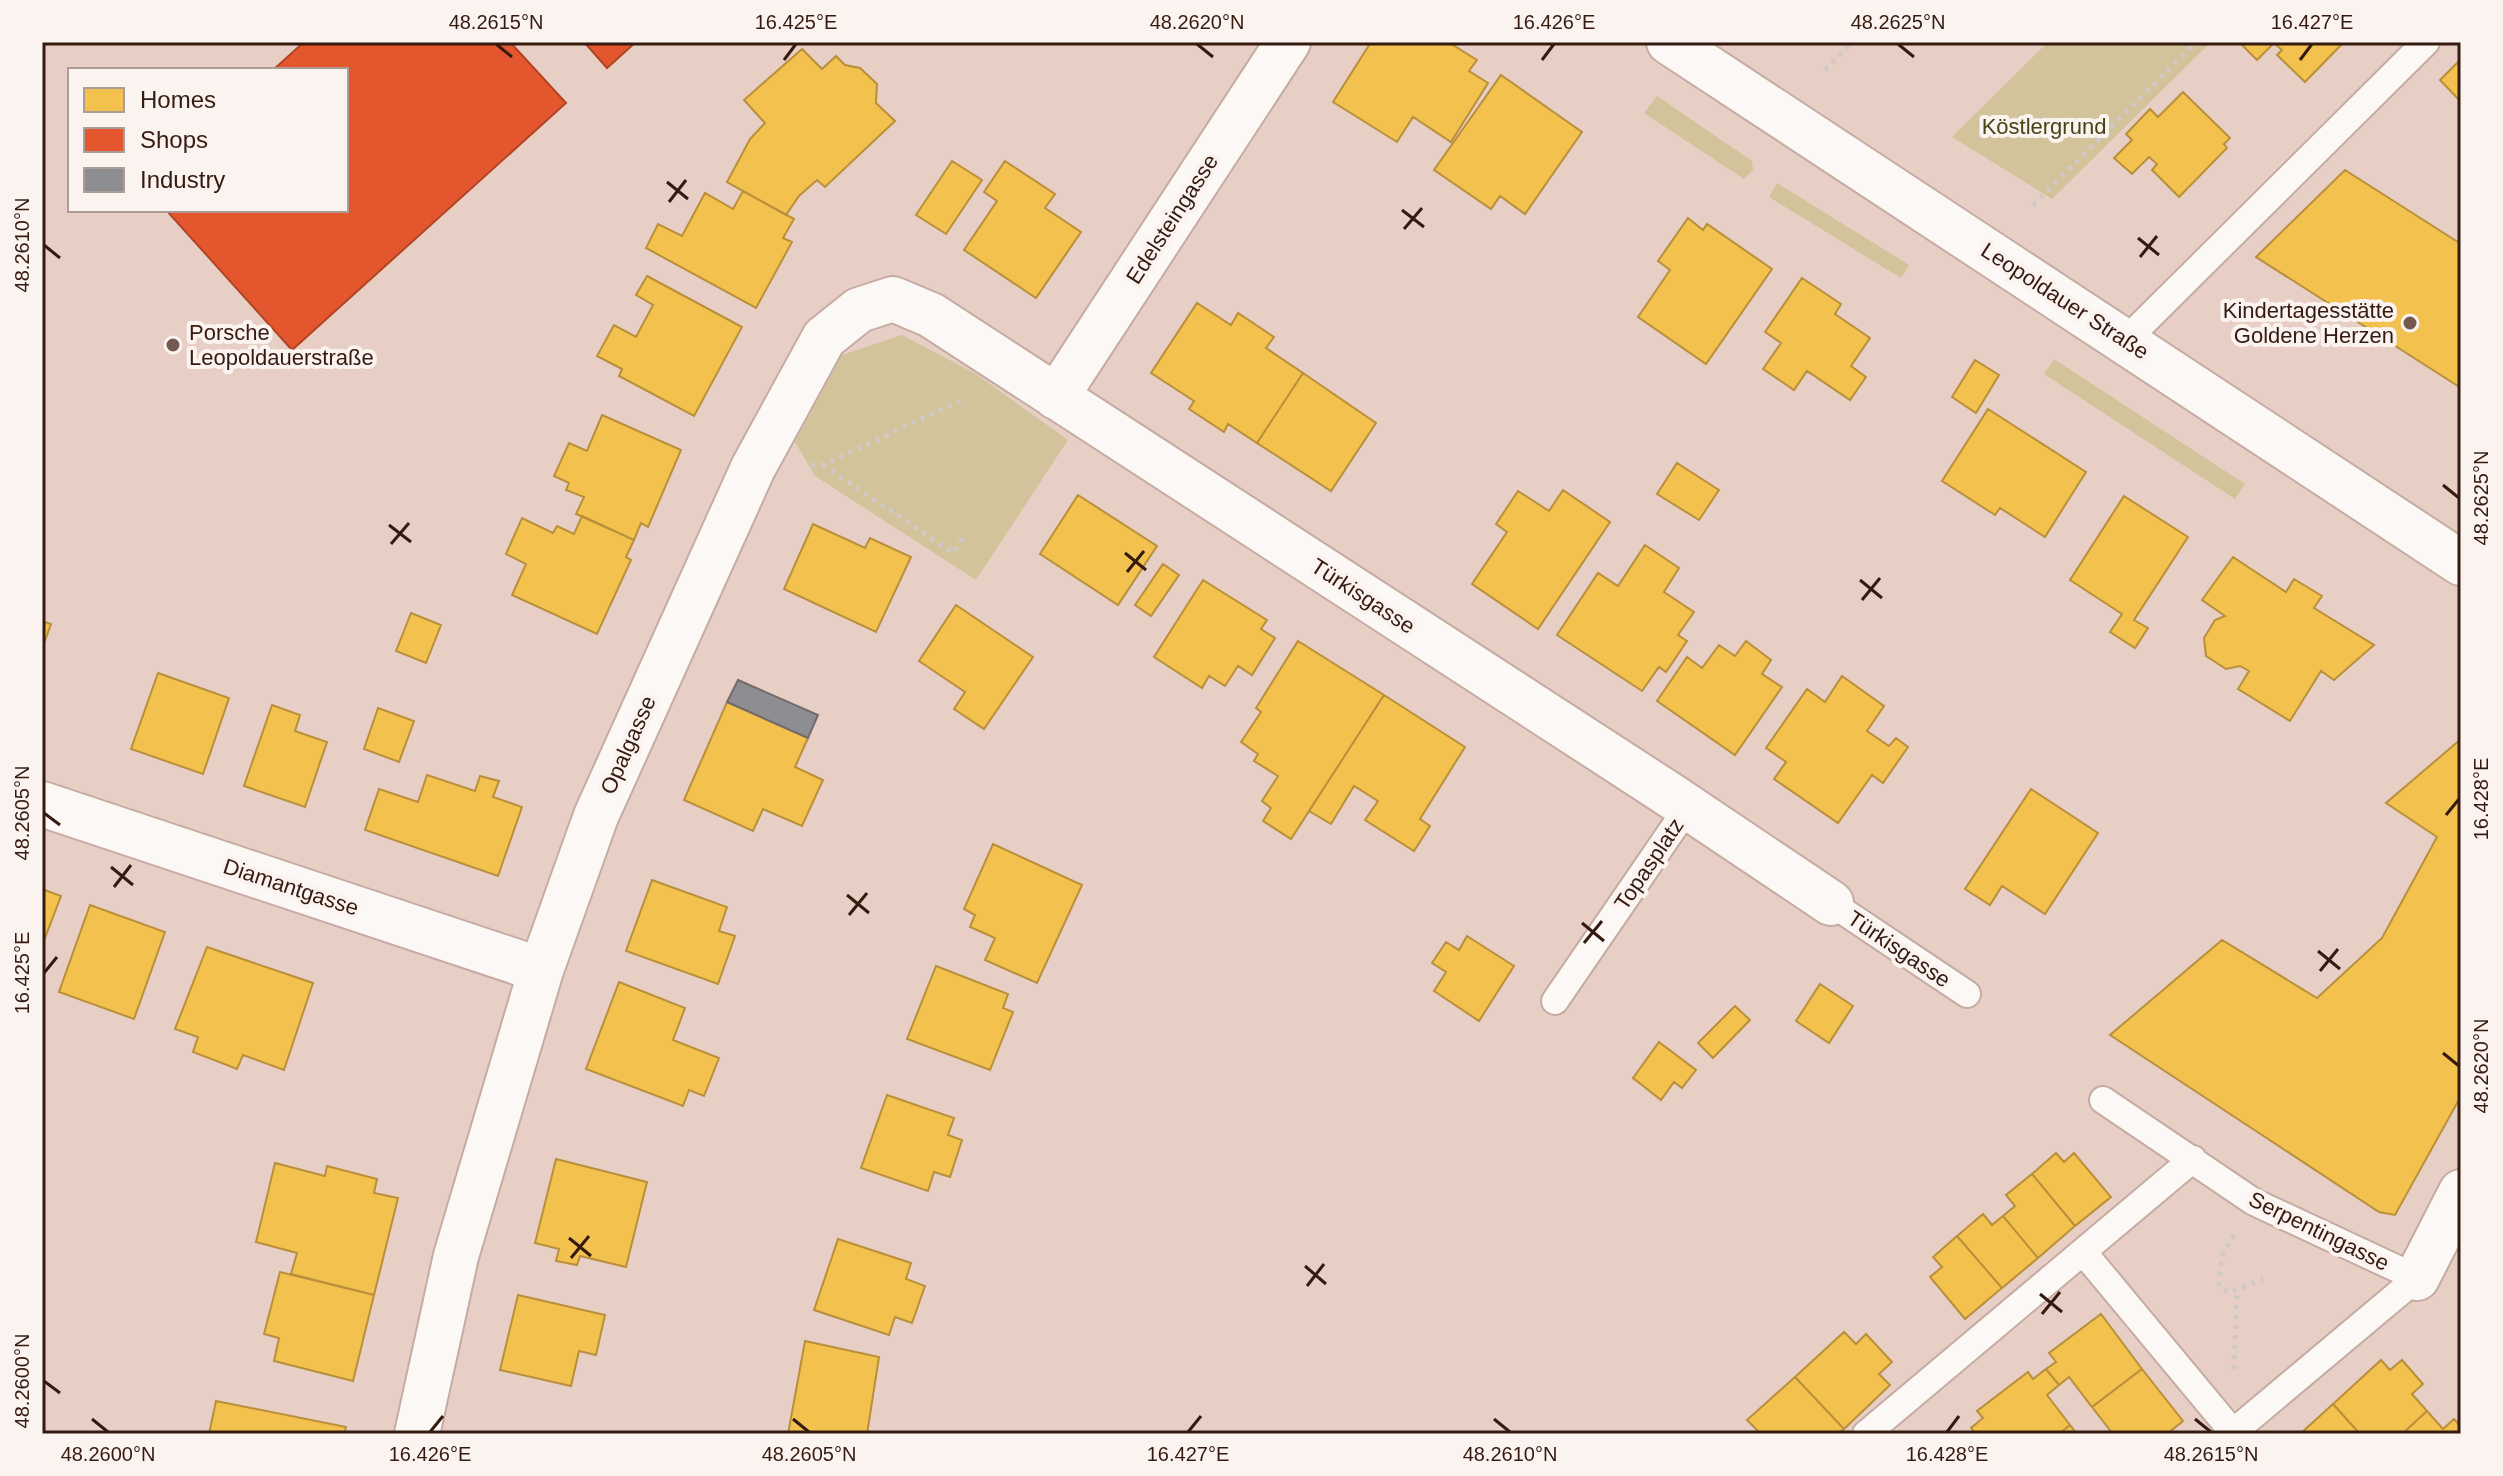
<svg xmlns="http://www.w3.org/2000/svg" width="2503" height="1476" font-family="Helvetica,sans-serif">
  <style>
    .green { fill: #d2c39a }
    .homes { fill: #f2c14e; stroke: #b98f3b; stroke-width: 2 }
    .shops { fill: #e4572e; stroke: #b04525; stroke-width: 2 }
    .industry { fill: #8d8d92; stroke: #736a6b; stroke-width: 2 }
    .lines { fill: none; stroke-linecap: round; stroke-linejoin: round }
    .lane-casing { stroke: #c5aca2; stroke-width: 30 }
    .street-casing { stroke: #c5aca2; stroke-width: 48 }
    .secondary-casing { stroke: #c5aca2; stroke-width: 48 }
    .path { stroke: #d0c9c6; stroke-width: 5; stroke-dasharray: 4 6; stroke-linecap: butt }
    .lane { stroke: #fcf8f6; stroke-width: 26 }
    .street { stroke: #fcf8f6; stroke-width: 44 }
    .secondary { stroke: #fcf8f6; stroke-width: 44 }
    .ticks { fill: none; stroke: #351a0f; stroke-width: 3 }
    .poi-dot { fill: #74594f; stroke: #fbf3f0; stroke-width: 3 }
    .labels { text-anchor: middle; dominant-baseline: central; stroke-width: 8; stroke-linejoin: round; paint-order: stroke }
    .park-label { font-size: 22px; fill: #484317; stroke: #fbf3f0 }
    .street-label { font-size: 22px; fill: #351a0f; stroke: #fbf3f0 }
    .poi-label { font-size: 22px; fill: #351a0f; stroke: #fbf3f0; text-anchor: end }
    .neatline { fill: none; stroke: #351a0f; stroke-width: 3 }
    .ticks-label { font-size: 20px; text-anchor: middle; fill: #351a0f }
  </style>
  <rect width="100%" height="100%" fill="#e8cfc5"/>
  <!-- green -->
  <path class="green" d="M 2048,42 L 2211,42 L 2052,199 L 1952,137 Z
    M 1657,96 L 1752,161 L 1753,170 L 1744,179 L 1644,113 Z
    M 1777,183 L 1909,265 L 1901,278 L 1769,197 Z
    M 902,335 L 976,374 L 1068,440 L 976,580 L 815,476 L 795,442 L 842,355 Z
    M 2054,359 L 2245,484 L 2235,499 L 2044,374 Z"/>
  <!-- homes -->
  <path class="homes" d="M 1371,42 L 1448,42 L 1477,60 L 1469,71 L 1488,83 L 1451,142 L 1413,117 L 1397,142 L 1333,102 Z
    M 2344,42 L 2305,82 L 2277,55 L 2282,50 L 2274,43 L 2257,60 L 2240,43 Z
    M 802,49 L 822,69 L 836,56 L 845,65 L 860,68 L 877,84 L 876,103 L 895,121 L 825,187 L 817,180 L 799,196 L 786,215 L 727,182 L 750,139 L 765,123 L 744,100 Z
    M 2461,59 L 2461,102 L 2440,80 Z
    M 1501,75 L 1582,132 L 1525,214 L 1500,196 L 1491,209 L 1434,170 Z
    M 2183,92 L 2230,138 L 2224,144 L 2227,148 L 2179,197 L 2152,170 L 2157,164 L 2149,157 L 2132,174 L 2114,158 L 2132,140 L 2126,134 L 2150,109 L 2158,117 Z
    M 952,161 L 982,180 L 946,234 L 916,215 Z
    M 1005,161 L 1055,194 L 1045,208 L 1081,232 L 1036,298 L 964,250 L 997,201 L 984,192 Z
    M 2345,170 L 2461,244 L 2461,388 L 2256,257 Z
    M 743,191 L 794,219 L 783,238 L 792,242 L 756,308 L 646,248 L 658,224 L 682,236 L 705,193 L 733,209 Z
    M 1688,218 L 1703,230 L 1707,224 L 1772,269 L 1706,364 L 1638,317 L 1670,270 L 1658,261 Z
    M 647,276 L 742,327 L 694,416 L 619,376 L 622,369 L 597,356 L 614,325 L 636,337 L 653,305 L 636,295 Z
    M 1802,278 L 1841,304 L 1835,314 L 1870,338 L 1851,366 L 1866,377 L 1850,400 L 1807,371 L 1794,390 L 1763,369 L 1781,343 L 1765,332 Z
    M 1197,303 L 1231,325 L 1238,313 L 1274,337 L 1266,348 L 1303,373 L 1257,443 L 1228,424 L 1224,432 L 1189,409 L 1194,401 L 1151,373 Z
    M 1975,360 L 1999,375 L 1976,413 L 1952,397 Z
    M 1303,373 L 1376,423 L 1331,491 L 1257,443 Z
    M 1988,409 L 2086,472 L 2045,537 L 2000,508 L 1995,515 L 1942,481 Z
    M 602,415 L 681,450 L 648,527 L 641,523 L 634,540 L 576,514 L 584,497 L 566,490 L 569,483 L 554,476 L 569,443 L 587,451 Z
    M 1677,463 L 1719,490 L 1699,520 L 1657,494 Z
    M 1563,490 L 1610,522 L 1538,629 L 1472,584 L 1507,532 L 1496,524 L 1518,491 L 1549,511 Z
    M 1078,495 L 1157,546 L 1118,605 L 1040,554 Z
    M 2124,496 L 2188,537 L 2134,620 L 2148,628 L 2135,648 L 2110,632 L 2122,614 L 2070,580 Z
    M 582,516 L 634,540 L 626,557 L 631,560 L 597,634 L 512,595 L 526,564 L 506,554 L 522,518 L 553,533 L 557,526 L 574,534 Z
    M 813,524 L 865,548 L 870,538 L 911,557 L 876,632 L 784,589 Z
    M 1645,545 L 1679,568 L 1664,592 L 1694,612 L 1678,635 L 1687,641 L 1666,672 L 1659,667 L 1642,691 L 1557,635 L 1598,573 L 1618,586 Z
    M 2233,557 L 2286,592 L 2294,579 L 2322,596 L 2314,608 L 2374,645 L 2334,680 L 2321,671 L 2290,721 L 2238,689 L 2249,671 L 2240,666 L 2226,669 L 2206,656 L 2204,638 L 2215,620 L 2225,616 L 2202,600 Z
    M 1163,564 L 1179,575 L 1151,616 L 1135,605 Z
    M 1203,580 L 1267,620 L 1261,629 L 1275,638 L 1252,675 L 1238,666 L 1225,686 L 1209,676 L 1202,688 L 1154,657 Z
    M 956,605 L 1033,657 L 984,729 L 954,709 L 965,692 L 919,661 Z
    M 411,613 L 441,625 L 426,663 L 396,651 Z
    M 42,621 L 51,624 L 42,649 Z
    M 1298,641 L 1384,695 L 1291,839 L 1263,821 L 1271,808 L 1262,801 L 1278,776 L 1254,761 L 1258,754 L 1241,742 L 1261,712 L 1256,708 Z
    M 1746,641 L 1771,660 L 1762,674 L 1782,687 L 1735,755 L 1657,701 L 1687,657 L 1702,668 L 1719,645 L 1735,656 Z
    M 158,673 L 229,698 L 203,774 L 131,749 Z
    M 1842,676 L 1884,706 L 1867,731 L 1889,746 L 1896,738 L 1908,747 L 1883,783 L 1872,775 L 1838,823 L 1774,779 L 1786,762 L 1766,748 L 1807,689 L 1825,702 Z
    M 1384,695 L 1465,747 L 1420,819 L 1430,826 L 1414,851 L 1365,820 L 1378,801 L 1354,786 L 1331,824 L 1309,811 Z
    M 727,702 L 808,738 L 795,767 L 823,780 L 802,826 L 763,809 L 753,831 L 684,800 Z
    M 272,705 L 300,715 L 295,731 L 327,742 L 305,807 L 244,786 Z
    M 378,708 L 414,721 L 399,762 L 364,749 Z
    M 2461,739 L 2461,1096 L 2395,1215 L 2379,1212 L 2110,1035 L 2222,940 L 2317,998 L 2382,938 L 2437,837 L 2386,803 Z
    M 427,775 L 475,791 L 480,776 L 499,781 L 493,797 L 522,807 L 498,876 L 365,830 L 379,789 L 418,802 Z
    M 2031,789 L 2098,833 L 2045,914 L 2002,886 L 1990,905 L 1965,889 Z
    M 993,844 L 1082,885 L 1037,983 L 985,960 L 995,938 L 970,927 L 975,915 L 964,909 Z
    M 652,880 L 727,907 L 719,931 L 735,936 L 718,984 L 626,951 Z
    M 42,889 L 61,896 L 42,946 Z
    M 90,905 L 165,932 L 134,1019 L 59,992 Z
    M 1467,936 L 1514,966 L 1479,1021 L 1434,991 L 1446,972 L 1432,963 L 1446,942 L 1459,950 Z
    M 207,947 L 313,983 L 284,1070 L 243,1055 L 237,1069 L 193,1052 L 198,1037 L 175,1029 Z
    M 936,966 L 1008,994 L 1003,1008 L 1013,1012 L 990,1070 L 907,1039 Z
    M 619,982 L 685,1008 L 673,1040 L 719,1058 L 704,1096 L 689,1090 L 683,1106 L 586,1069 Z
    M 1820,984 L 1853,1006 L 1829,1043 L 1796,1021 Z
    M 1735,1006 L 1750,1020 L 1713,1058 L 1698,1043 Z
    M 1659,1042 L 1696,1070 L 1682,1088 L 1674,1082 L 1661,1100 L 1633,1078 Z
    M 887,1095 L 954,1118 L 948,1135 L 962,1140 L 950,1177 L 934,1172 L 928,1191 L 861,1168 Z
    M 2056,1153 L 2064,1162 L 2074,1153 L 2111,1197 L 2075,1226 L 2032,1174 Z
    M 556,1159 L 647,1182 L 626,1267 L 580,1256 L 577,1265 L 556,1261 L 559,1249 L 535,1243 Z
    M 275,1163 L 325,1176 L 327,1166 L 377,1179 L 374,1193 L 398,1198 L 374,1295 L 291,1274 L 297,1253 L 256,1242 Z
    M 2032,1174 L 2075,1226 L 2038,1258 L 2003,1216 L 2015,1206 L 2006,1195 Z
    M 1983,1214 L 1992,1225 L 2003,1216 L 2038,1258 L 2002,1288 L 1957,1236 Z
    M 1957,1236 L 2002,1288 L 1965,1319 L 1930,1277 L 1942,1267 L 1933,1257 Z
    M 838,1239 L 911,1263 L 906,1279 L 925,1286 L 912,1323 L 895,1317 L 889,1335 L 814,1310 Z
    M 280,1272 L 374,1295 L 353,1381 L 274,1361 L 279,1338 L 264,1334 Z
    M 518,1295 L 605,1315 L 596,1355 L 579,1351 L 571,1386 L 500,1370 Z
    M 2101,1314 L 2142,1369 L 2092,1407 L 2069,1377 L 2059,1385 L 2046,1369 L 2056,1362 L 2049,1353 Z
    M 1844,1332 L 1856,1344 L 1866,1334 L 1892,1362 L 1879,1374 L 1890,1385 L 1844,1429 L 1795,1377 Z
    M 805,1341 L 879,1357 L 867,1434 L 788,1434 Z
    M 2381,1360 L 2390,1370 L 2402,1360 L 2423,1384 L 2412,1394 L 2427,1411 L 2402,1434 L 2360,1434 L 2333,1404 Z
    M 2046,1369 L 2059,1385 L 2047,1395 L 2070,1425 L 2059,1434 L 1976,1434 L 1971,1428 L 1983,1418 L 1977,1411 L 2028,1372 L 2033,1379 Z
    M 2142,1369 L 2183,1421 L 2167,1434 L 2113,1434 L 2092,1407 Z
    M 1795,1377 L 1844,1429 L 1838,1434 L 1755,1434 L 1758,1431 L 1747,1420 Z
    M 216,1401 L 346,1427 L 344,1434 L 209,1434 Z
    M 2333,1404 L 2360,1434 L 2300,1434 Z
    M 2427,1411 L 2443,1429 L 2454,1419 L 2461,1427 L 2461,1434 L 2402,1434 Z
    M 2070,1425 L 2077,1434 L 2059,1434 Z"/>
  <!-- shops -->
  <path class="shops" d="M 304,42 L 510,42 L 566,103 L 292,350 L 166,210 L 346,210 L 346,70 L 273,70 Z
    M 584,42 L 636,42 L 607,68 Z"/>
  <!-- industry -->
  <path class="industry" d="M 738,680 L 818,715 L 808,738 L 727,702 Z"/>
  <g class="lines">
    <defs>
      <path id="lane" d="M 2126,340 L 2426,42
        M 1831,903 L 1967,994
        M 1555,1001 L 1688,807
        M 2103,1100 L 2254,1202 L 2417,1278 L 2231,1434
        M 2084,1253 L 2232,1431
        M 1866,1434 L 2193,1159"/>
      <path id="street" d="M 1056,397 L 1288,42
        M 42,804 L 541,970
        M 2417,1278 L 2461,1192
        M 417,1434 L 456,1256 L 541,970 L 596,816 L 753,468 L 824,338 L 859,310 L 893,299 L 931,315 L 1670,795 L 1831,903"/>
      <path id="secondary" d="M 1669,42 L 2461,563"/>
    </defs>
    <!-- lane casing -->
    <use href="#lane" class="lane-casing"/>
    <!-- street casing -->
    <use href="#street" class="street-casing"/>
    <!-- secondary casing -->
    <use href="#secondary" class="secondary-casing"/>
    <!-- path -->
    <path class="path" d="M 1825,70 L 1852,42
      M 2033,205 L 2196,42
      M 811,465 L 823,465 L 966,398
      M 823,465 L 953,553 L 964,536
      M 2234,1235 L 2222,1255 L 2219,1284 L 2229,1293 L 2263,1279
      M 2234,1369 L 2237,1290
      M 2460,1391 L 2461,1388"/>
    <!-- lane -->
    <use href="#lane" class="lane"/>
    <!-- street -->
    <use href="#street" class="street"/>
    <!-- secondary -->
    <use href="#secondary" class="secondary"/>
  </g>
  <!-- ticks -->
  <path class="ticks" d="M 496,44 L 512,57M 1197,44 L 1213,57M 1898,44 L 1914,57M 784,60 L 796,44M 1542,60 L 1554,44M 2300,60 L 2312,44M 667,182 L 688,199M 669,202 L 686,180M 1402,210 L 1424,227M 1404,229 L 1422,208M 2138,238 L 2159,255M 44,245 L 60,258M 2140,257 L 2157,236M 2443,485 L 2459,498M 389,525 L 411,542M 391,544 L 409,523M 1125,553 L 1146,570M 1127,572 L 1144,551M 1860,580 L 1882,598M 1862,600 L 1880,578M 44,813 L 60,825M 2446,815 L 2459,799M 111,867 L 133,885M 114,887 L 131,865M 847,895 L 869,913M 849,915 L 867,893M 1582,923 L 1604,941M 1584,943 L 1602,921M 2318,951 L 2340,969M 2320,971 L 2338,949M 44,973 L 57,957M 2443,1053 L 2459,1066M 569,1238 L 591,1256M 571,1258 L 589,1236M 1305,1266 L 1326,1284M 1307,1286 L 1324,1264M 2040,1294 L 2062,1312M 2042,1314 L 2060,1292M 44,1381 L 60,1393M 92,1419 L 108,1432M 793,1419 L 809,1432M 1494,1419 L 1510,1432M 2195,1419 L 2211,1432M 430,1432 L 443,1416M 1188,1432 L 1201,1416M 1947,1432 L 1959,1416"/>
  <!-- markers -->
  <g class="poi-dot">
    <circle cx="2410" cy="323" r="8"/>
    <circle cx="173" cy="345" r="8"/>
  </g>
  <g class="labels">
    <!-- park labels -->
    <g class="park-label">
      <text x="2044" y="126">Köstlergrund</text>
    </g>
    <!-- street labels -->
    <g class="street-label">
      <text transform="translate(1172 219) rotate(-57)">Edelsteingasse</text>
      <text transform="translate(2065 301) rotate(33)">Leopoldauer Straße</text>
      <text transform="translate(1363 596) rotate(33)">Türkisgasse</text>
      <text transform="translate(628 745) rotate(-66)">Opalgasse</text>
      <text transform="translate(1649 864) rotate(-56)">Topasplatz</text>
      <text transform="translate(291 887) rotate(18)">Diamantgasse</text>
      <text transform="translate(1899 949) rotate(34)">Türkisgasse</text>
      <text transform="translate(2319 1231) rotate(26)">Serpentingasse</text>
    </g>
    <!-- poi labels -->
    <g class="poi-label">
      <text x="2394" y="310">Kindertagesstätte<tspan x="2394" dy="25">Goldene Herzen</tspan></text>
      <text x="189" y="332" text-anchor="start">Porsche<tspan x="189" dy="25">Leopoldauerstraße</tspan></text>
    </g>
  </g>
  <!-- border -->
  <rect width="2503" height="1476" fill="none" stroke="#fbf3f0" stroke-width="88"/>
  <!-- legend -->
  <rect x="68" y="68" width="280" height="144" fill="#fbf3f0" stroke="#ac9c96" stroke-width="2"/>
  <rect x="84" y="88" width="40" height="24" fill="#f2c14e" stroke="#ac9c96" stroke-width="2"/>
  <text x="140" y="108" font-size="24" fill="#351a0f">Homes</text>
  <rect x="84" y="128" width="40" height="24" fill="#e4572e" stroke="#ac9c96" stroke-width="2"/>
  <text x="140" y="148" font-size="24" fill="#351a0f">Shops</text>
  <rect x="84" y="168" width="40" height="24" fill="#8d8d92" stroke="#ac9c96" stroke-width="2"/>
  <text x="140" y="188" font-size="24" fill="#351a0f">Industry</text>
  <rect x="44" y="44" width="2415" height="1388" class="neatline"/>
  <g class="ticks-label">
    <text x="496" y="29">48.2615°N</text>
    <text x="796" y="29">16.425°E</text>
    <text x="1197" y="29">48.2620°N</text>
    <text x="1554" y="29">16.426°E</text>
    <text x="1898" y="29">48.2625°N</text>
    <text x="2312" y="29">16.427°E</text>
    <text transform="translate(22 245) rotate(-90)" y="7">48.2610°N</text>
    <text transform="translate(2481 498) rotate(-90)" y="7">48.2625°N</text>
    <text transform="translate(2481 799) rotate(-90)" y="7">16.428°E</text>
    <text transform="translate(22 813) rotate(-90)" y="7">48.2605°N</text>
    <text transform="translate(22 973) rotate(-90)" y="7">16.425°E</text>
    <text transform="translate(2481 1066) rotate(-90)" y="7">48.2620°N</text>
    <text transform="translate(22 1381) rotate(-90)" y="7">48.2600°N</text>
    <text x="108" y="1461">48.2600°N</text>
    <text x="430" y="1461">16.426°E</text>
    <text x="809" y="1461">48.2605°N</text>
    <text x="1188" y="1461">16.427°E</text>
    <text x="1510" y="1461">48.2610°N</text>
    <text x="1947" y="1461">16.428°E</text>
    <text x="2211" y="1461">48.2615°N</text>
  </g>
</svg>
